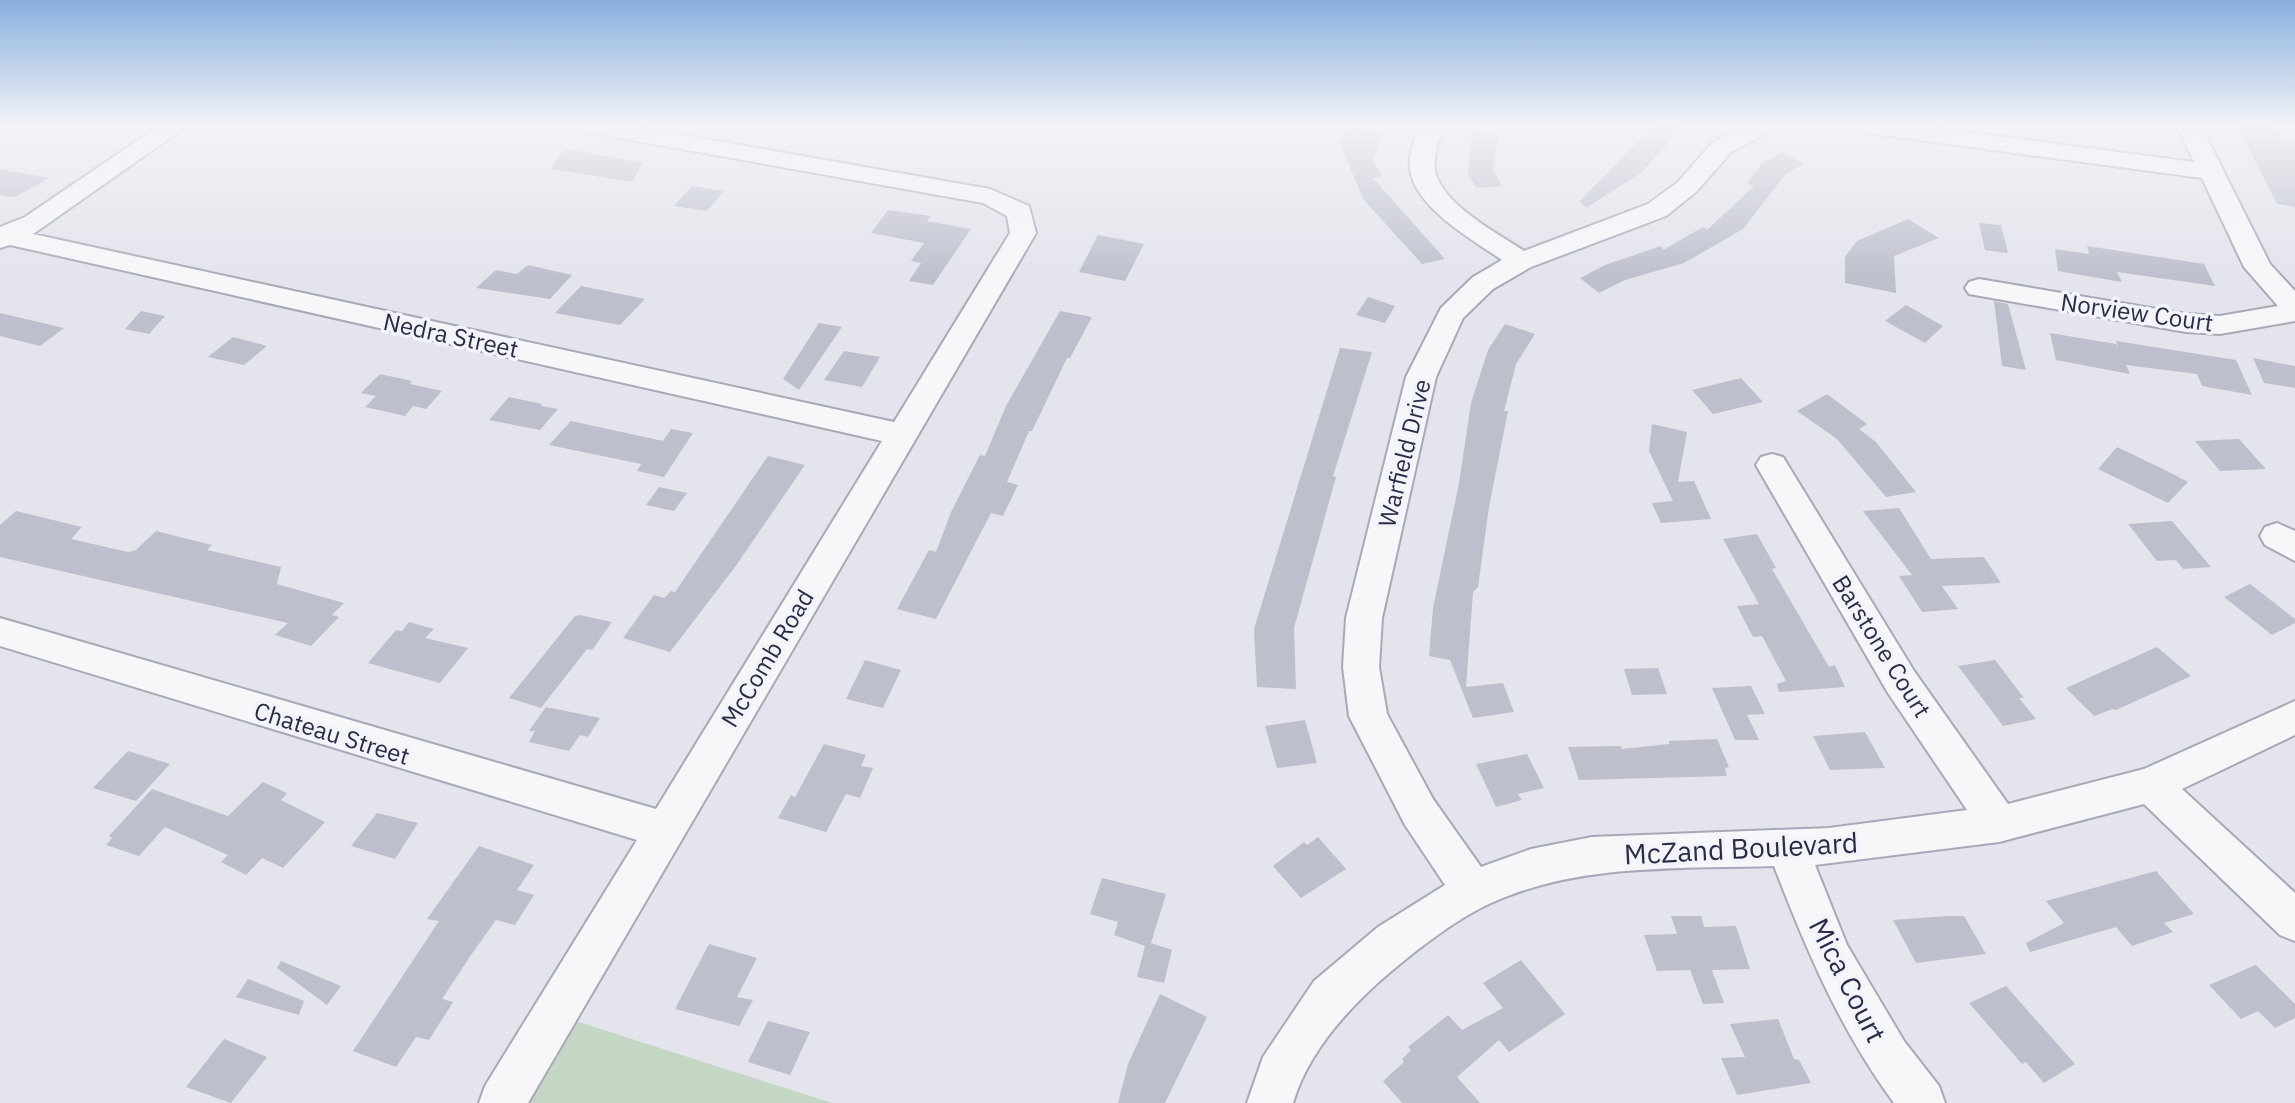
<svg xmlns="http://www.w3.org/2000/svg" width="2295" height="1103" font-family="'IBM Plex Sans',sans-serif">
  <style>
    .green { fill: #c4d7c4 }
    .building { fill: #bdbfcd }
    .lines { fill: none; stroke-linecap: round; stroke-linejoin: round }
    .minor-casing { stroke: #a7a9b7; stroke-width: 4 }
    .minor { fill: #f7f7fa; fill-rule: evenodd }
    .labels { text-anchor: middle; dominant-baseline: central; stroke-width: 7; stroke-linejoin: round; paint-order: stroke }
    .street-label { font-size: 24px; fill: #292c46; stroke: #f3f4f9 }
    .near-street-label { font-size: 28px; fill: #292c46; stroke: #f3f4f9 }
  </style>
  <rect width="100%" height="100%" fill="#e3e4ec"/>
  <!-- green -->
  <path class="green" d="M 566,1018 L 832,1103 L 518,1103 Z"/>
  <!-- building -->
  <path class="building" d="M 1653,126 L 1683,126 L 1642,172 L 1586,208 L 1580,201 Z
    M 2237,126 L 2275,126 L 2284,140 L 2295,142 L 2295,207 L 2277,204 Z
    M 1348,128 L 1383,133 L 1373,160 L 1382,176 L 1373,178 L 1445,259 L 1422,264 L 1363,199 L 1341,145 Z
    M 1472,131 L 1499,134 L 1493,169 L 1502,186 L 1476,188 L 1468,174 Z
    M 564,149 L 623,159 L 643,163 L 632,182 L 551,169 Z
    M 1782,152 L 1804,163 L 1785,175 L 1743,229 L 1684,263 L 1625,280 L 1599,293 L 1580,278 L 1605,265 L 1661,246 L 1663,250 L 1703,227 L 1707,230 L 1754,186 L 1747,183 L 1761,164 Z
    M 0,169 L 50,178 L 14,197 L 0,195 Z
    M 692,186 L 724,191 L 707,211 L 674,206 Z
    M 888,210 L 931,216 L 927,221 L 971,229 L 933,285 L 909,281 L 921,263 L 911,261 L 924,243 L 871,233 Z
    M 1908,219 L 1939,238 L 1894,256 L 1896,293 L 1845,283 L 1845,257 L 1857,241 Z
    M 1979,223 L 2001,225 L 2008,253 L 1985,250 Z
    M 1098,235 L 1144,244 L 1125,281 L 1079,272 Z
    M 2087,246 L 2204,264 L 2215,286 L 2117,272 L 2122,282 L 2058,271 L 2055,249 L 2089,254 Z
    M 528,265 L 572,275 L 550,299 L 476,288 L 496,270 L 517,274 Z
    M 581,286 L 645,299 L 620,325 L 555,313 Z
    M 1368,297 L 1395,306 L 1385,323 L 1356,315 Z
    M 1994,301 L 2008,304 L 2026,370 L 2002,366 Z
    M 1906,305 L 1943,326 L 1925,343 L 1885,321 Z
    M 141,311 L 165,316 L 149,334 L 125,329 Z
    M 1060,311 L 1092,317 L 1070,358 L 1067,358 L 1032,431 L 1029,431 L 1007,482 L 1018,485 L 1003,516 L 991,513 L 936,619 L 897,609 L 929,550 L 936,552 L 951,512 L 980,455 L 985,456 L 1006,406 Z
    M 0,313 L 64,328 L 40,346 L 0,336 Z
    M 819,323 L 842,327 L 799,390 L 783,379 Z
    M 1505,324 L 1535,334 L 1516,364 L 1504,411 L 1508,411 L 1489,507 L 1478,587 L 1473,592 L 1466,687 L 1503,683 L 1514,712 L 1473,718 L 1450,660 L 1429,656 L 1433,608 L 1459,483 L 1471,403 L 1488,350 Z
    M 2050,333 L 2116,344 L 2118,348 L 2116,341 L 2236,360 L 2252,395 L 2202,386 L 2197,374 L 2126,365 L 2130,374 L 2056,360 Z
    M 233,337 L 267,346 L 244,365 L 208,357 Z
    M 1340,348 L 1372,352 L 1333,476 L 1336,477 L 1294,628 L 1296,689 L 1257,687 L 1254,629 Z
    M 844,351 L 880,357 L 862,387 L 824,380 Z
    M 2253,358 L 2295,366 L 2295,388 L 2264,383 Z
    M 380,374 L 412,381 L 410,384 L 442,391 L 426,409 L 413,406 L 405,416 L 365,407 L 376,396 L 361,393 Z
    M 1741,378 L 1763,402 L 1713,414 L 1692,390 Z
    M 1827,394 L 1867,424 L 1859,429 L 1876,442 L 1916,492 L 1886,497 L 1837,439 L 1797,411 Z
    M 509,397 L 542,404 L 541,406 L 558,409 L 540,430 L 489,420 Z
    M 571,421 L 663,441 L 671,429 L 693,433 L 664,477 L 637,471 L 641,464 L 549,445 Z
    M 1652,424 L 1687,432 L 1678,482 L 1694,481 L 1711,519 L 1661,523 L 1652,503 L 1673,501 L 1649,451 Z
    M 2239,439 L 2266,469 L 2220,471 L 2195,441 Z
    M 2117,447 L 2165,470 L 2188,482 L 2168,503 L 2098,469 Z
    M 768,456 L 805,465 L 735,567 L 670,652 L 623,638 L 654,595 L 664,598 L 671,591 L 675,592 Z
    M 659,487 L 687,493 L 674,511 L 646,505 Z
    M 1899,508 L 1931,559 L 1984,557 L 2001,583 L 1942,586 L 1958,609 L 1922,612 L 1899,576 L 1912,575 L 1863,511 Z
    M 16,511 L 82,527 L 71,539 L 128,552 L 136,550 L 156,531 L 212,545 L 207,550 L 281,567 L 277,584 L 344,603 L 332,615 L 339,617 L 311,646 L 275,635 L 288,623 L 0,557 L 0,525 Z
    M 2172,521 L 2211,567 L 2183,569 L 2176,560 L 2157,561 L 2128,524 Z
    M 1757,534 L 1776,568 L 1772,569 L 1829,667 L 1835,665 L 1845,687 L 1779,692 L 1777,684 L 1786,681 L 1762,636 L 1753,637 L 1737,606 L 1759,604 L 1723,539 Z
    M 2250,584 L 2295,619 L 2295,623 L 2272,635 L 2224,597 Z
    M 580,615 L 612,622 L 592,650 L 587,649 L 541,708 L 509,698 L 575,616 Z
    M 409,622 L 434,629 L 425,638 L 468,648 L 440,683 L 368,663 L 396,630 L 402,631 Z
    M 2157,647 L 2191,676 L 2116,710 L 2113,709 L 2094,716 L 2066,688 Z
    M 865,660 L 901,670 L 883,708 L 846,699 Z
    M 1995,660 L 2024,698 L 2019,698 L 2036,719 L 2003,726 L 1958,666 Z
    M 1658,668 L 1667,694 L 1632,695 L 1624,669 Z
    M 1751,686 L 1765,714 L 1747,715 L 1759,740 L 1735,740 L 1712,688 Z
    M 546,707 L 600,718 L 588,737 L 580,735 L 569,751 L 529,742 L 535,731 L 529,731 Z
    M 1305,720 L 1317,763 L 1277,768 L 1265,726 Z
    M 1865,732 L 1885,768 L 1830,770 L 1813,736 Z
    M 1717,739 L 1729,767 L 1725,768 L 1727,776 L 1579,780 L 1568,747 L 1621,746 L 1622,749 L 1669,744 L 1669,741 Z
    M 824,744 L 866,755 L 861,766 L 873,768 L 860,798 L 846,794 L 826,832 L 778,818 L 791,795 L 795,797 Z
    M 128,751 L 170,764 L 136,801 L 93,788 Z
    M 1527,754 L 1544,788 L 1518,794 L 1522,800 L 1496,807 L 1476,764 Z
    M 263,782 L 287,793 L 281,800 L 325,822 L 283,868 L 262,858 L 246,875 L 221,862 L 228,855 L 165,827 L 139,856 L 106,845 L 112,838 L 109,836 L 152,789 L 228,816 Z
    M 377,813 L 418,823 L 395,859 L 351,846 Z
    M 1318,837 L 1346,869 L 1301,898 L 1273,866 L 1304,842 L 1307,845 Z
    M 479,846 L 534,865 L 517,890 L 534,895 L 515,925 L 496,920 L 471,955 L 442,999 L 453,1002 L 429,1040 L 416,1037 L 396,1067 L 353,1051 L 439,921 L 427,919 Z
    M 2156,871 L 2194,914 L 2164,923 L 2173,932 L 2132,946 L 2116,927 L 2030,952 L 2026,943 L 2064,923 L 2046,901 Z
    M 1102,878 L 1166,894 L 1151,943 L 1172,950 L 1164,983 L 1137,977 L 1145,946 L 1114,935 L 1118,922 L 1090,914 Z
    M 1671,916 L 1701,916 L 1704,927 L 1736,926 L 1750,969 L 1712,970 L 1724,1003 L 1703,1004 L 1690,970 L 1657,971 L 1644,935 L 1677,934 Z
    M 1947,916 L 1964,916 L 1986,954 L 1916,963 L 1893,920 Z
    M 709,944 L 757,958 L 737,997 L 753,1000 L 739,1026 L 675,1009 Z
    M 1521,960 L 1565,1014 L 1509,1052 L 1499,1040 L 1457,1077 L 1480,1103 L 1402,1103 L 1383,1081 L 1404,1062 L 1402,1059 L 1411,1050 L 1408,1047 L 1448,1015 L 1462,1030 L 1503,1008 L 1483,983 Z
    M 281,961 L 341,986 L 327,1005 L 277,968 Z
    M 2256,965 L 2295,1004 L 2295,1018 L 2275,1028 L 2258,1011 L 2241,1019 L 2209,985 Z
    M 248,979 L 304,1001 L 299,1015 L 236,997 Z
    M 2006,986 L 2075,1064 L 2044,1083 L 2026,1062 L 2022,1064 L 1969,1003 Z
    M 1160,994 L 1207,1017 L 1165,1103 L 1118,1103 L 1128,1064 Z
    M 1778,1019 L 1794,1059 L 1799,1060 L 1811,1083 L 1737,1095 L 1721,1058 L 1745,1057 L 1730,1024 Z
    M 768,1021 L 810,1032 L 790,1075 L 748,1062 Z
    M 224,1039 L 267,1057 L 231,1103 L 186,1087 Z"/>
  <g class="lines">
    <defs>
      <path id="minor" d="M 159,126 L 187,126 L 33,234 L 894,422 L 1010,233 L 1007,216 L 983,203 L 592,133 L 583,131 L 580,126 L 632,126 L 990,189 L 1029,206 L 1036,233 L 528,1103 L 479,1103 L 485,1086 L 637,840 L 0,646 L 0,618 L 656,809 L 882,441 L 10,245 L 0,248 L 0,227 L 25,217 Z
        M 1419,126 L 1443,126 C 1439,140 1433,155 1435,170 C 1441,204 1497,233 1524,251 L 1648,204 L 1678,182 L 1713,142 L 1745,126 L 1775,126 L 1772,131 L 1731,152 L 1696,192 L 1666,216 L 1531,267 L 1493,289 L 1463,318 L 1436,377 L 1382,618 L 1379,667 L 1387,714 L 1433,799 L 1481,867 L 1531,849 L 1592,837 L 1829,828 L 1967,810 L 1888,693 L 1756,465 L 1761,457 L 1772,454 L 1783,457 L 1914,671 L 2008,804 L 2144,769 L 2295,701 L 2295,735 L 2182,789 L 2295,893 L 2295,941 L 2280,935 L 2144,804 L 1999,842 L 1815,865 L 1847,945 L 1904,1041 L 1939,1086 L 1945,1103 L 1894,1103 C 1839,1028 1807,951 1774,866 C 1680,869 1578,863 1491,903 C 1455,919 1410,955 1381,980 C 1344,1013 1307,1055 1293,1103 L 1247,1103 L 1263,1057 L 1314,981 L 1378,927 L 1445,885 L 1405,825 L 1349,716 L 1343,667 L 1346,618 L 1406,377 L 1441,308 L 1473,277 L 1502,260 C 1473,240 1415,208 1410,169 C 1408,155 1415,140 1419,126 Z
        M 1855,126 L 1920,126 L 2194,162 L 2177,126 L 2201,126 L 2270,264 L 2295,291 L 2295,321 L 2220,334 L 2186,332 L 1969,294 L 1965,288 L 1969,282 L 1979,279 L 2186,314 L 2220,316 L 2278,306 L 2244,267 L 2202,178 L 1867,133 L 1858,131 Z
        M 2277,523 L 2295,531 L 2295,561 L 2265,545 L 2260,536 L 2265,527 Z"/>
    </defs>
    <!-- minor casing -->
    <use href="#minor" class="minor-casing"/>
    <!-- minor -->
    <use href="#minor" class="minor"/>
  </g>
  <!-- sky -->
  <linearGradient id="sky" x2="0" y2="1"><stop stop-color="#89afde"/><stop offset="0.45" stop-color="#f2f3f6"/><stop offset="1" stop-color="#f2f3f6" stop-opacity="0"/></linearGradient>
  <rect width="2295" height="280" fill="url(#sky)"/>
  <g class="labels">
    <!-- street labels -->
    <g class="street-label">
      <text transform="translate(2137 312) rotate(8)">Norview Court</text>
      <text transform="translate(451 335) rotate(12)">Nedra Street</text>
      <text transform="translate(1404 453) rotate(-76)">Warfield Drive</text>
      <text transform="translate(1882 646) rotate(58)">Barstone Court</text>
      <text transform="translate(767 658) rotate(-59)">McComb Road</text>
      <text transform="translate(332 733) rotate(17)">Chateau Street</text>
    </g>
    <!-- near-street labels -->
    <g class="near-street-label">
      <text transform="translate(1741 848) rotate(-3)">McZand Boulevard</text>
      <text transform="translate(1848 980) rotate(63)">Mica Court</text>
    </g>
  </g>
</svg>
